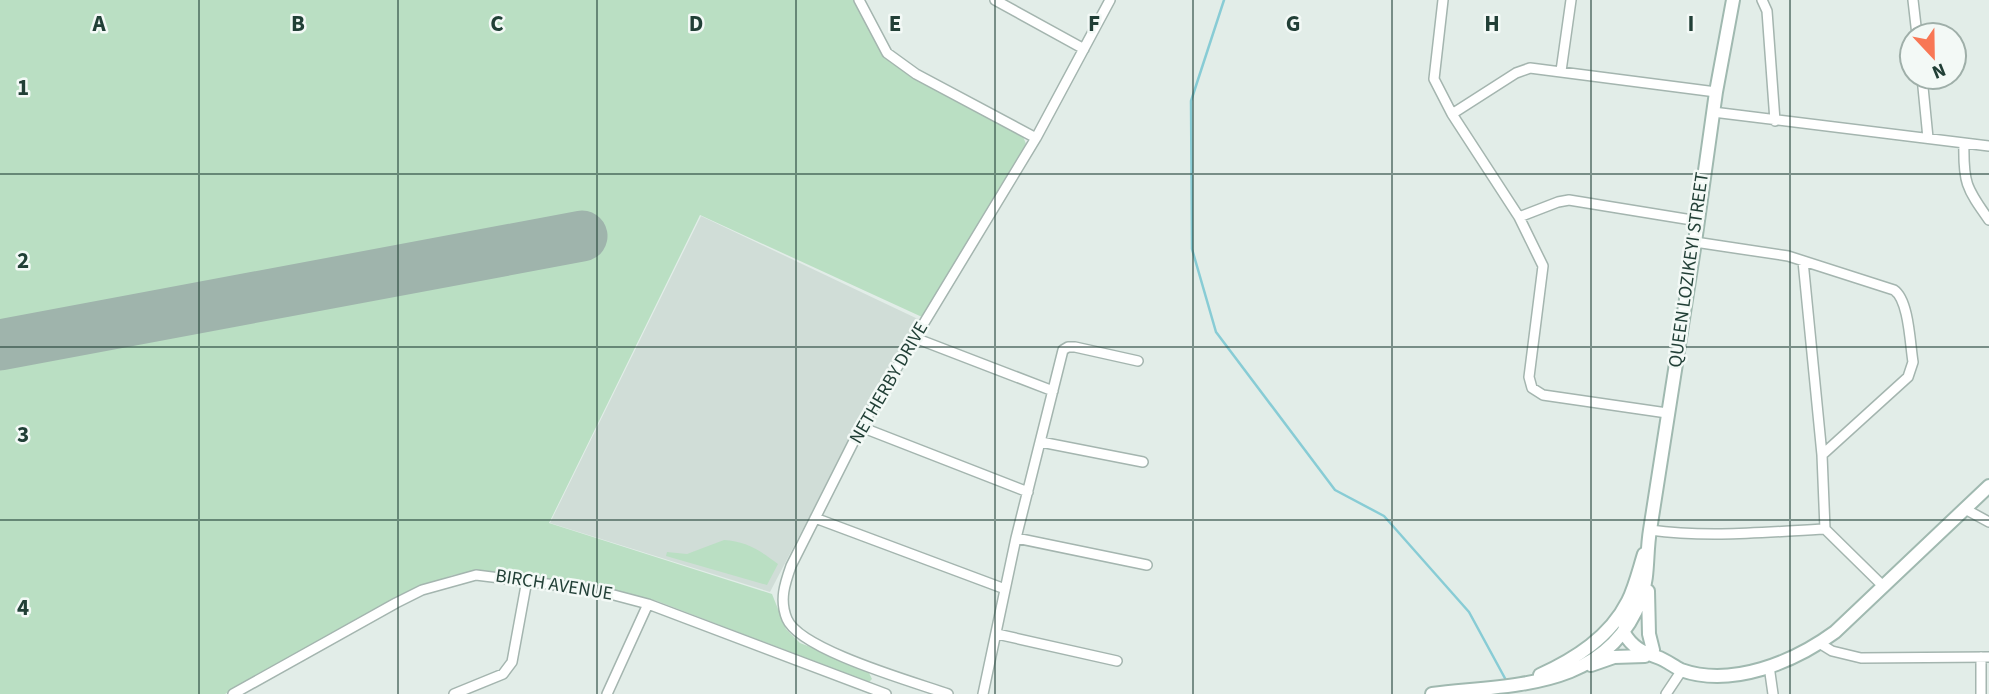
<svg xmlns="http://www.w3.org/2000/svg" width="1989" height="694" font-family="'Source Sans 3',sans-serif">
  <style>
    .built { fill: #d0ddd7 }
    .green { fill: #badfc3 }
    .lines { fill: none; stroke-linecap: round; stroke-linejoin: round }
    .stream { stroke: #88ccd5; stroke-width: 2.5 }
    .runway { stroke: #9fb4ac; stroke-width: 51 }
    .street-casing { stroke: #a4b5af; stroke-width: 12 }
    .secondary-casing { stroke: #a0b9b0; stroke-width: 16 }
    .street { stroke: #fff; stroke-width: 9 }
    .secondary { stroke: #fff; stroke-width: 12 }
    .grid { fill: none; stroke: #213f36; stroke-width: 2; stroke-opacity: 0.55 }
    .labels { text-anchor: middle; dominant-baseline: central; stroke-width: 5; stroke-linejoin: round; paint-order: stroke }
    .street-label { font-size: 19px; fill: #213f36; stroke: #f3f9f6 }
    .grid-label { font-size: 23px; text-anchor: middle; font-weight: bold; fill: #213f36; stroke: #f3f9f6; stroke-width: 5; stroke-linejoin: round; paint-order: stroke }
  </style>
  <rect width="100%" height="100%" fill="#e2ede8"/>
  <!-- built -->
  <path class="built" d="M 701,216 L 920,320 L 857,425 L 770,592 L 550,523 Z"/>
  <!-- green -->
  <path class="green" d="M 0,0 L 855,0 L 886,55 L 1022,134 L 1026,144 L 922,317 L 700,215 L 549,523 L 772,594 L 786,629 L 800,643 L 862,667 L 869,673 L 872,679 L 869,682 L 657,601 L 605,587 L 486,571 L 453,575 L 403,594 L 225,694 L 0,694 Z
    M 724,540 C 746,541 761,551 778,564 L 767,585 L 666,556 L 667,552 L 687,554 Z"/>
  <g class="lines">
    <!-- stream -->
    <path class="stream" d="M 1224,0 L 1191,101 L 1192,249 L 1216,332 L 1335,490 L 1384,516 L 1469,612 L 1507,682"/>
    <!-- runway -->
    <path class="runway" d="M 0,345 L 582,236"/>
    <defs>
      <path id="street" d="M 859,0 L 887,53 L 916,74 L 1036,138
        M 995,0 L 1084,49
        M 1443,0 L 1434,79 L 1452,114 L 1519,217 L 1543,266 L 1529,377 L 1532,388 L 1543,395 L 1667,413
        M 1762,0 L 1767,11 L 1775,121
        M 1913,0 L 1917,35
        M 1561,71 L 1571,0
        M 1922,77 L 1928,138
        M 1713,112 L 1989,146
        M 1452,114 L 1516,73 L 1530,68 L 1716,92
        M 1964,143 C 1963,182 1966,188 1989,220
        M 1519,217 L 1558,202 L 1569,200 L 1698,221
        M 1695,242 L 1788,256 L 1894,290 C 1909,300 1910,344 1913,362 L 1908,377 L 1822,455
        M 1803,261 L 1822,455 L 1825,529 L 1884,587
        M 915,338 L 1053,391
        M 861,427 L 1028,492
        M 1041,442 L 1143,462
        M 1965,509 L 1989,522
        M 815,518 L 1005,589
        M 1650,530 C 1708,538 1766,532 1825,529
        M 1016,538 L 1147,565
        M 997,634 L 1117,661
        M 1819,643 L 1832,651 L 1861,658 L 1989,657
        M 1769,666 L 1773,694
        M 233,694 L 396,603 L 422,590 L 476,575 L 595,590 L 648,604 L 886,694
        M 454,694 L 503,674 L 512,662 L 527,580
        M 607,694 L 648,604
        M 948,694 C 914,682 800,650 787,619 C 779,600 785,583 791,566 L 861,427 L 1036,138 L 1110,0
        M 983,694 L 1016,538 L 1063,350 L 1068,347 L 1075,347 L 1138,361
        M 1666,694 L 1682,670
        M 1981,694 L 1981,657"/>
      <path id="secondary" d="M 1648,591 L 1649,634 L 1653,650
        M 1628,602 L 1624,633 C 1632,647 1642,652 1657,657 C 1666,660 1673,666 1681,670 C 1732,688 1794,662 1835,632 L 1989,486
        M 1591,665 L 1614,657 L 1645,656
        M 1540,675 C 1575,659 1610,637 1628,601 C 1635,587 1639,570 1644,554
        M 1432,694 C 1512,684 1607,690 1641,599 C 1649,576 1646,554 1650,530 L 1695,242 L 1716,92 L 1733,0"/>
    </defs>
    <!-- street casing -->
    <use href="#street" class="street-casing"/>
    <!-- secondary casing -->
    <use href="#secondary" class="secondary-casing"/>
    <!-- street -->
    <use href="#street" class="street"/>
    <!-- secondary -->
    <use href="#secondary" class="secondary"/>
  </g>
  <!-- grid -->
  <path class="grid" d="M 199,0 L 199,694M 398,0 L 398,694M 597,0 L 597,694M 796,0 L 796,694M 995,0 L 995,694M 1193,0 L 1193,694M 1392,0 L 1392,694M 1591,0 L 1591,694M 1790,0 L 1790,694M 0,174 L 1989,174M 0,347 L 1989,347M 0,520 L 1989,520"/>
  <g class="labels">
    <!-- street labels -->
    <g class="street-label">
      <text transform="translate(1689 270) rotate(-82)">QUEEN LOZIKEYI STREET</text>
      <text transform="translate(889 383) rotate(-60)">NETHERBY DRIVE</text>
      <text transform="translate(554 585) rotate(9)">BIRCH AVENUE</text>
    </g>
  </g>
  <g class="grid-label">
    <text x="99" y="31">A</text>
    <text x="298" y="31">B</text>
    <text x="497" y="31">C</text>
    <text x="696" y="31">D</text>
    <text x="895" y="31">E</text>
    <text x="1094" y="31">F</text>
    <text x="1293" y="31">G</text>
    <text x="1492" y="31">H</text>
    <text x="1691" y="31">I</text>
    <text x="23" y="95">1</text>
    <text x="23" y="268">2</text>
    <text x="23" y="442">3</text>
    <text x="23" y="615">4</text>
  </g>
  <!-- north arrow -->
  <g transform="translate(1933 56) rotate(158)"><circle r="33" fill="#f3f9f6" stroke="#9fafa9" stroke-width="2"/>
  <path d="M0-5L12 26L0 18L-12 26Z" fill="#f87755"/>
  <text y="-10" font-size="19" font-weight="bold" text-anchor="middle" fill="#213f36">N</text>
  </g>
</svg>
